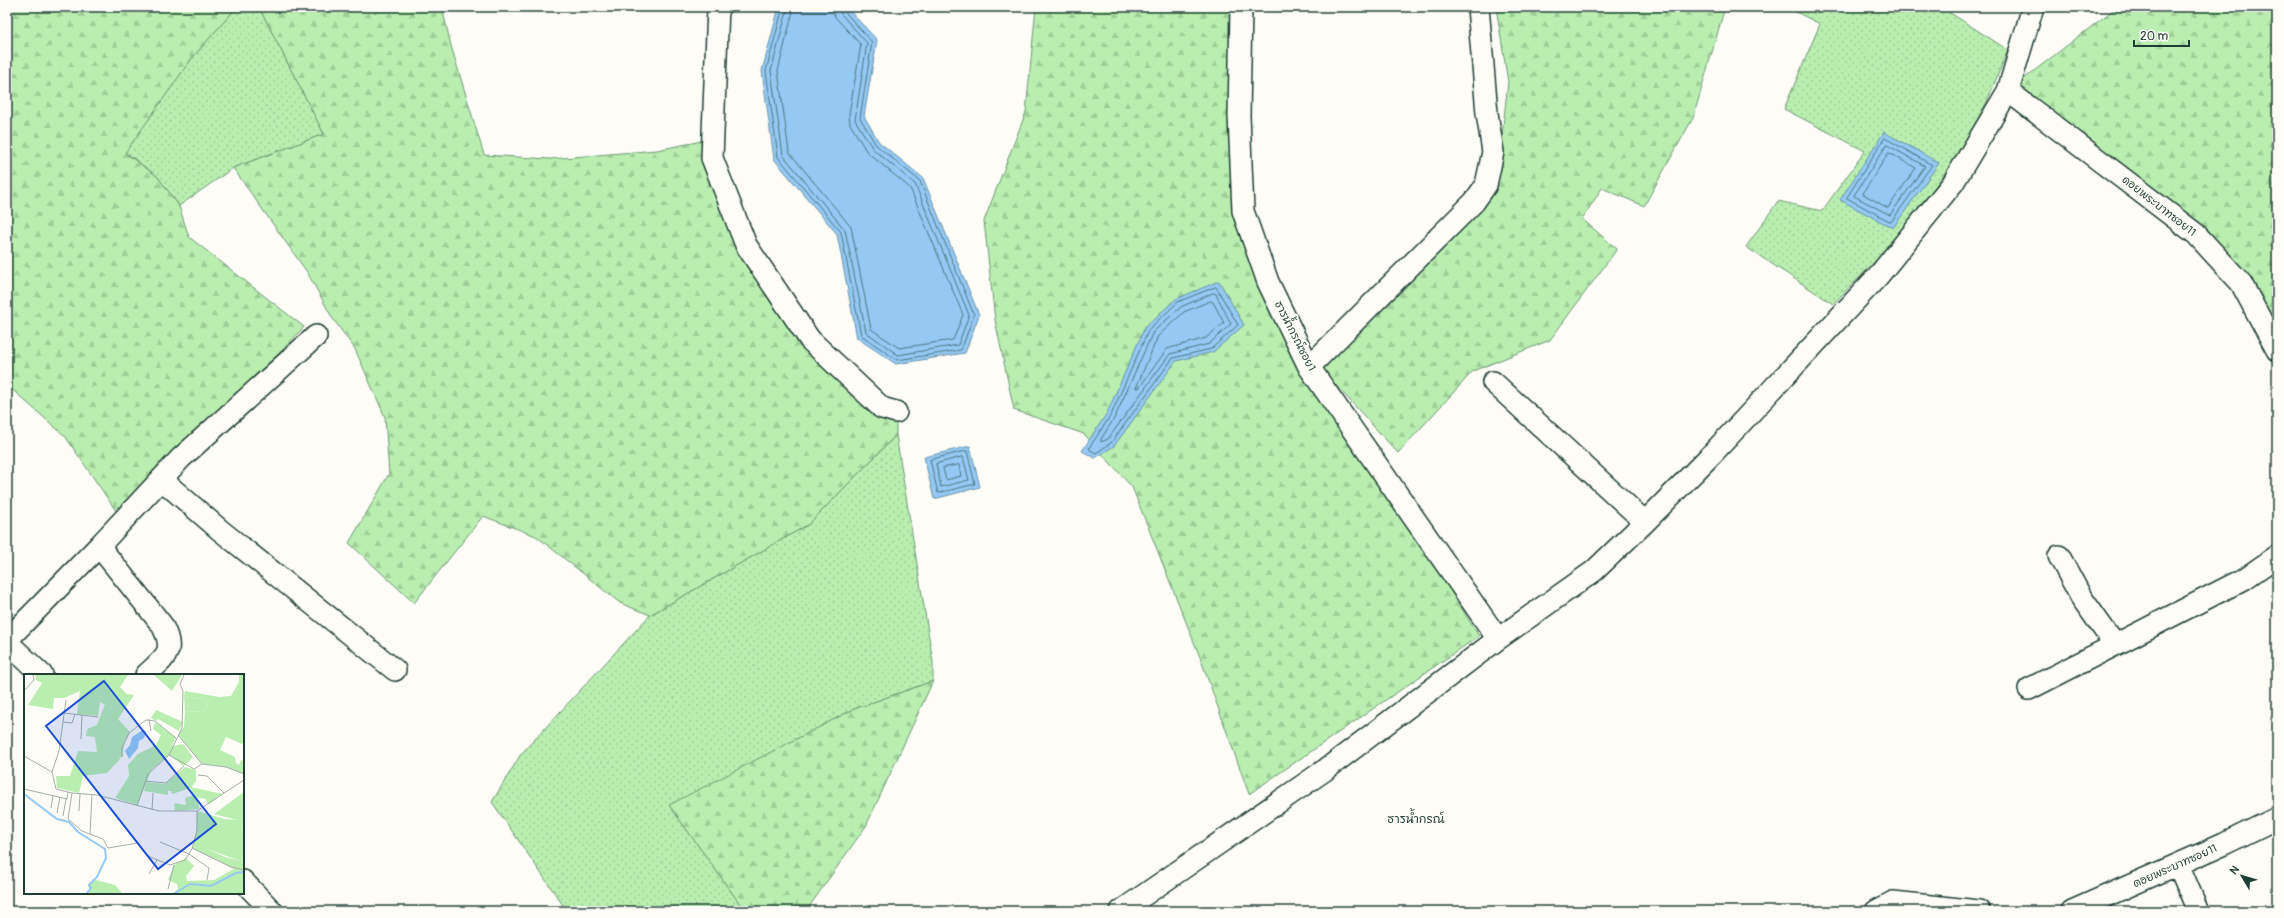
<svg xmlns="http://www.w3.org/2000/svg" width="2284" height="918" font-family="Pangolin,'Playpen Sans Thai',sans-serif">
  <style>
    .grass { fill: url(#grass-dots); stroke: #6c9672 }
    .forest { fill: url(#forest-firs); stroke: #6c9672 }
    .water { fill: #95c9f3; stroke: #6691a7 }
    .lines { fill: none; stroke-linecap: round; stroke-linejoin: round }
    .shore { stroke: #4e7580; stroke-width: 1 }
    .minor-casing { stroke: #1f3d34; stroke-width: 24 }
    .minor { stroke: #fdfcf7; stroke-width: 21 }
    .labels { text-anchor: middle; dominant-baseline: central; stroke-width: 4; stroke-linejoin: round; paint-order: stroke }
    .street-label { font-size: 11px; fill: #1f3d34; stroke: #fdfcf7 }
    .neighbourhood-label { font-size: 12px; fill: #1f3d34; stroke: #fdfcf7 }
    .inset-river { fill: none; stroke: #95c9f3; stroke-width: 2 }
    .inset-road { fill: none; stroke: #a4b0a9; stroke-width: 1 }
    .view { fill: #1d4ed8; fill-opacity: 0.15; stroke: #1d4ed8; stroke-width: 2 }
    .inset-edge { fill: none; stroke: #1f3d34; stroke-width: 2 }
  </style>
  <defs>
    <pattern id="grass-dots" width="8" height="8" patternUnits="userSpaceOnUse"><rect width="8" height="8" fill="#b9eeb0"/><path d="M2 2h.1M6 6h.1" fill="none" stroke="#9fcd98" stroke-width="1.8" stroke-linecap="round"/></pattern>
    <pattern id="forest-firs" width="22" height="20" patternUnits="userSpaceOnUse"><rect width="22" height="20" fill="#b9eeb0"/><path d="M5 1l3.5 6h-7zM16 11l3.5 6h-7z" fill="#9fcd98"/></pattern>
  </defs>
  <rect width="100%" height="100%" fill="#fdfcf7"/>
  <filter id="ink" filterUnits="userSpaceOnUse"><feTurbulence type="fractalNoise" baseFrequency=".025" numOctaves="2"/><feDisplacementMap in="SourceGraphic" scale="8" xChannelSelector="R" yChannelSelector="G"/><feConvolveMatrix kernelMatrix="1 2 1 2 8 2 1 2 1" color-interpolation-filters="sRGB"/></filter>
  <g filter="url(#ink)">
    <!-- grass -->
    <path class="grass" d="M 237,7 L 259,7 L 324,134 L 233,168 L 179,206 L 157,176 L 125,152 L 192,58 Z
      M 1786,7 L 1941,7 L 2008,50 L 1986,104 L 1957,156 L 1900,236 L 1833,304 L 1746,247 L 1778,201 L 1822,211 L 1865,151 L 1784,109 L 1820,24 Z
      M 896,435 L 933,662 L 933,681 L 854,709 L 670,806 L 745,911 L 567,911 L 492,802 L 521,754 L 650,615 L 809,524 Z"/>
    <!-- forest -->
    <path class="forest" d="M 7,7 L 237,7 L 192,58 L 125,153 L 157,176 L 179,206 L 189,237 L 304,327 L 123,521 L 65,436 L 7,385 Z
      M 259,7 L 442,7 L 451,46 L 484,155 L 550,159 L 657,150 L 712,139 L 746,245 L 882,408 L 896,412 L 896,435 L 809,524 L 650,615 L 620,603 L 536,536 L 483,516 L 414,603 L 349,543 L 389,474 L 385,417 L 355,349 L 333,319 L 307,272 L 233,168 L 324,134 Z
      M 1036,7 L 1242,7 L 1243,211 L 1309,367 L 1479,636 L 1249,794 L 1200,657 L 1132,487 L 1084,434 L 1014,410 L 995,320 L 984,221 L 1026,112 Z
      M 1496,7 L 1725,7 L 1693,118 L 1644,206 L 1602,188 L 1582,219 L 1617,249 L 1550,340 L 1473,371 L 1398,453 L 1321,369 L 1496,189 L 1508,82 Z
      M 2117,7 L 2277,7 L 2277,350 L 2241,283 L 2008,91 Z
      M 933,681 L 866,826 L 806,911 L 745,911 L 669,805 L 854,709 Z"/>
    <!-- water -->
    <path class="water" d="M 779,7 L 846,7 L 877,40 L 864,116 L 879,142 L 923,178 L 979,315 L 965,353 L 896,364 L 857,338 L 837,234 L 774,159 L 762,71 Z
      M 1884,132 L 1939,163 L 1893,228 L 1840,200 Z
      M 1219,281 L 1244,325 L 1213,352 L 1176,361 L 1114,446 L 1095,458 L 1082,451 L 1107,413 L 1145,327 L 1176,299 Z
      M 970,446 L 980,487 L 934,499 L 924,457 Z"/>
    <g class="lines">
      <!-- shore -->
      <path class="shore" d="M 783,7 L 766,71 L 778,157 L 841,232 L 861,335 L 897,360 L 961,350 L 974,315 L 920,181 L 876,145 L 860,118 L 872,42 L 844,11 L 843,7
        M 788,7 L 771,71 L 783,155 L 845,230 L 866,332 L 898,355 L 958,345 L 969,315 L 915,184 L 873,149 L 855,120 L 867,43 L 841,14 L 838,7
        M 794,7 L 778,71 L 789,152 L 851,227 L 871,329 L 899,348 L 953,340 L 963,315 L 910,188 L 867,152 L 850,124 L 849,114 L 861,45 L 835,17 L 832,7
        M 1885,138 L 1932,165 L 1891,222 L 1847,198 Z
        M 1887,145 L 1925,166 L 1890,215 L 1854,196 Z
        M 1889,153 L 1916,168 L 1888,208 L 1863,194 Z
        M 1216,287 L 1238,325 L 1211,349 L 1173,358 L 1111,443 L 1096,453 L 1090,450 L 1089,448 L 1111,415 L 1149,329 L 1178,302 Z
        M 1213,293 L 1216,294 L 1231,324 L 1209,344 L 1170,354 L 1108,439 L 1101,442 L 1101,439 L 1115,417 L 1153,332 L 1181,307 Z
        M 1211,301 L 1213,302 L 1224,323 L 1206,338 L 1167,349 L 1139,388 L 1136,388 L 1158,336 L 1184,312 Z
        M 967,451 L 975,484 L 938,493 L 930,460 Z
        M 963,457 L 969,480 L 941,487 L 936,464 Z
        M 959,465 L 961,476 L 946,480 L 943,468 Z"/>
      <defs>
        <path id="minor" d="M 718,7 L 712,158 L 746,245 L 810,340 L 882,408 L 896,412
          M 1241,7 L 1239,116 L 1243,211 L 1268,282 L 1309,367 L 1498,639
          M 2008,91 L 2196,234 L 2241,283 L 2277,350
          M 1309,367 L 1474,202 L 1486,185 L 1493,152 L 1487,113 L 1478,7
          M 1493,382 L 1645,522
          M 161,479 L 220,530 L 395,670
          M 99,546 L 162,625 C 176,652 166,656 146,675
          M 2059,556 L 2081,597 L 2115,645
          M 7,640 L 99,546 L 181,458 L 316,336
          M 7,642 L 42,675
          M 2029,689 L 2244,579 L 2277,556
          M 2178,864 L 2198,911
          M 243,881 L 272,911
          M 1121,911 L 1325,770 L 1498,639 L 1594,571 L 1645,522 L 1712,454 L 1879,275 L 1953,183 L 2008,91 L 2033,7
          M 1876,911 L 1893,902 L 1979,911
          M 2072,911 L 2224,844 L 2277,818"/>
      </defs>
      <!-- minor casing -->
      <use href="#minor" class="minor-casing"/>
      <!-- minor -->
      <use href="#minor" class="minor"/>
    </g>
  </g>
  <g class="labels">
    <!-- street labels -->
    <g class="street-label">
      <text transform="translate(2159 206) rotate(38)">ดอยพระบาทซอย11</text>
      <text transform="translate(1295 336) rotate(63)">ธารน้ำกรณ์ซอย1</text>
      <text transform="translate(2175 866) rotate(-24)">ดอยพระบาทซอย11</text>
    </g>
    <!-- neighbourhood labels -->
    <g class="neighbourhood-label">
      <text x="1416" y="819">ธารน้ำกรณ์</text>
    </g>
  </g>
  <!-- overview -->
  <g transform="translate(24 674)">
    <rect width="220" height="220" fill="#fdfcf7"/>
    <path d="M 77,22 L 93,22 L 87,34 L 76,28 ZM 160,22 L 183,26 L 184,33 L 178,37 L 161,38 ZM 132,36 L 159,48 L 155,57 L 134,45 L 132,47 L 127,44 ZM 54,77 L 73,78 L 97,84 L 83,99 L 62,89 L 55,119 L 33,114 L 32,102 L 46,102 ZM 167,113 L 198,120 L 184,131 L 182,125 L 174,124 L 175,135 L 151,137 L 150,129 L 162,131 L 161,124 L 168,122 ZM 201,145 L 214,146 L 220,152 L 220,185 L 216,187 L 184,175 L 177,166 L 184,157 ZM 72,206 L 91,211 L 98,219 L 65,219 L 65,209 Z" fill="#b9eeb0"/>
    <path d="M 11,1 L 104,1 L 96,13 L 103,20 L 110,21 L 94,45 L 106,58 L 101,66 L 98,83 L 87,83 L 73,78 L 71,63 L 62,62 L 63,55 L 73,51 L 81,30 L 87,34 L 92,22 L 77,22 L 74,42 L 53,40 L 56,17 L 40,24 L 30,24 L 29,35 L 4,31 L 18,9 L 12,6 ZM 130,1 L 158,1 L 148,17 ZM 215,1 L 220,1 L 220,67 L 218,70 L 202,63 L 196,76 L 211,83 L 212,89 L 215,91 L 217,86 L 220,87 L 219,100 L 202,93 L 178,90 L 154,61 L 160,53 L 161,38 L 178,37 L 184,33 L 183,26 L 160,22 L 161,17 L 195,23 L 207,22 L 215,8 ZM 131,48 L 152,64 L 148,72 L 159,70 L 169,83 L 160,92 L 145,81 L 128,95 L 113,131 L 91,124 L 105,102 L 104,91 L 114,80 L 132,71 L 137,61 L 129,55 ZM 62,88 L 77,95 L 83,99 L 58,102 ZM 161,93 L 172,96 L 172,107 L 167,114 L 148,120 L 147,117 L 144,117 L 144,121 L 120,117 L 122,108 L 141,110 ZM 220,118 L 220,152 L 213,146 L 190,140 ZM 173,137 L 201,145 L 184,157 L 178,166 L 184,175 L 201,183 L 216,187 L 220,185 L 220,219 L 149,219 L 154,215 L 153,210 L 144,206 L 150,191 L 162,184 L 170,192 L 162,202 L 163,207 L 190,206 L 210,195 L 168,174 L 172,161 Z" fill="#b9eeb0"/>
    <path d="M 119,56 L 122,57 L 120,64 L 115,67 L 114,74 L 105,85 L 101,77 L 106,71 L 108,63 Z" fill="#95c9f3"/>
    <path class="inset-river" d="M 0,120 L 33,145 L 45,148 L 54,158 L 81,175 L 82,184 L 73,203 L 65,211 L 67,214 L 63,219M 151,219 L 166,210 L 187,212 L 212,199 L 220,198"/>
    <path class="inset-road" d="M 0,17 L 10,6 L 9,1M 40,39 L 74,43M 125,45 L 127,57M 39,48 L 48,49 L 51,40M 154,61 L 178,90 L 202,93 L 220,100M 57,65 L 58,41M 145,81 L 170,95 L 178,90M 0,82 L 28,98 L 32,115 L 48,119 L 73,121 L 135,137 L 173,137 L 220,106M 98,83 L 98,74 L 105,59 L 122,46 L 131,47 L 152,64M 28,98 L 35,77 L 42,26M 174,101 L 183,102 L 200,119M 121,107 L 142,109 L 160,92M 0,115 L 43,125 L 44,118M 48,119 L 44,145 L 58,157 L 79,165 L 84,174 L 114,169 L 124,182 L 146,191 L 161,186 L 168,175 L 173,156 L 173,137M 113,132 L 124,100 L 145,81 L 158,54 L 159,17 L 156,10 L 160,1M 27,134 L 29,121M 128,136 L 129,119M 55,137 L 56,120M 33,139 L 36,123M 39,142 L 42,125M 66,160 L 68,120M 136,168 L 165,180 L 185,194 L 183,206M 168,174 L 207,193 L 220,196M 125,200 L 133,186M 144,215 L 150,191"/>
    <path class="view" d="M 80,7 L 192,150 L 134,195 L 22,52 Z"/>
    <rect width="220" height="220" class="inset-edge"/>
  </g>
  <!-- margin -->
  <rect width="2284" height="918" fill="none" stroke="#fdfcf7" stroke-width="24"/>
  <rect x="12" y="12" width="2260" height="894" fill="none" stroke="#1f3d34" stroke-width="1.5" filter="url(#ink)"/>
  <!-- north arrow -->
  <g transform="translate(2242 876) rotate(308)" stroke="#fdfcf7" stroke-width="3" paint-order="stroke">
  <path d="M0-3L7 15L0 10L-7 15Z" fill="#1f3d34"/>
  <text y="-6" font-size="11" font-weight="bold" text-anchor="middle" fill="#1f3d34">N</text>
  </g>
  <!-- scale -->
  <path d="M2134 40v6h55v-6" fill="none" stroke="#1f3d34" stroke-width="2"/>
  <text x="2140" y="40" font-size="12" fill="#1f3d34" stroke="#fdfcf7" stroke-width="3" paint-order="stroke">20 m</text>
</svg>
